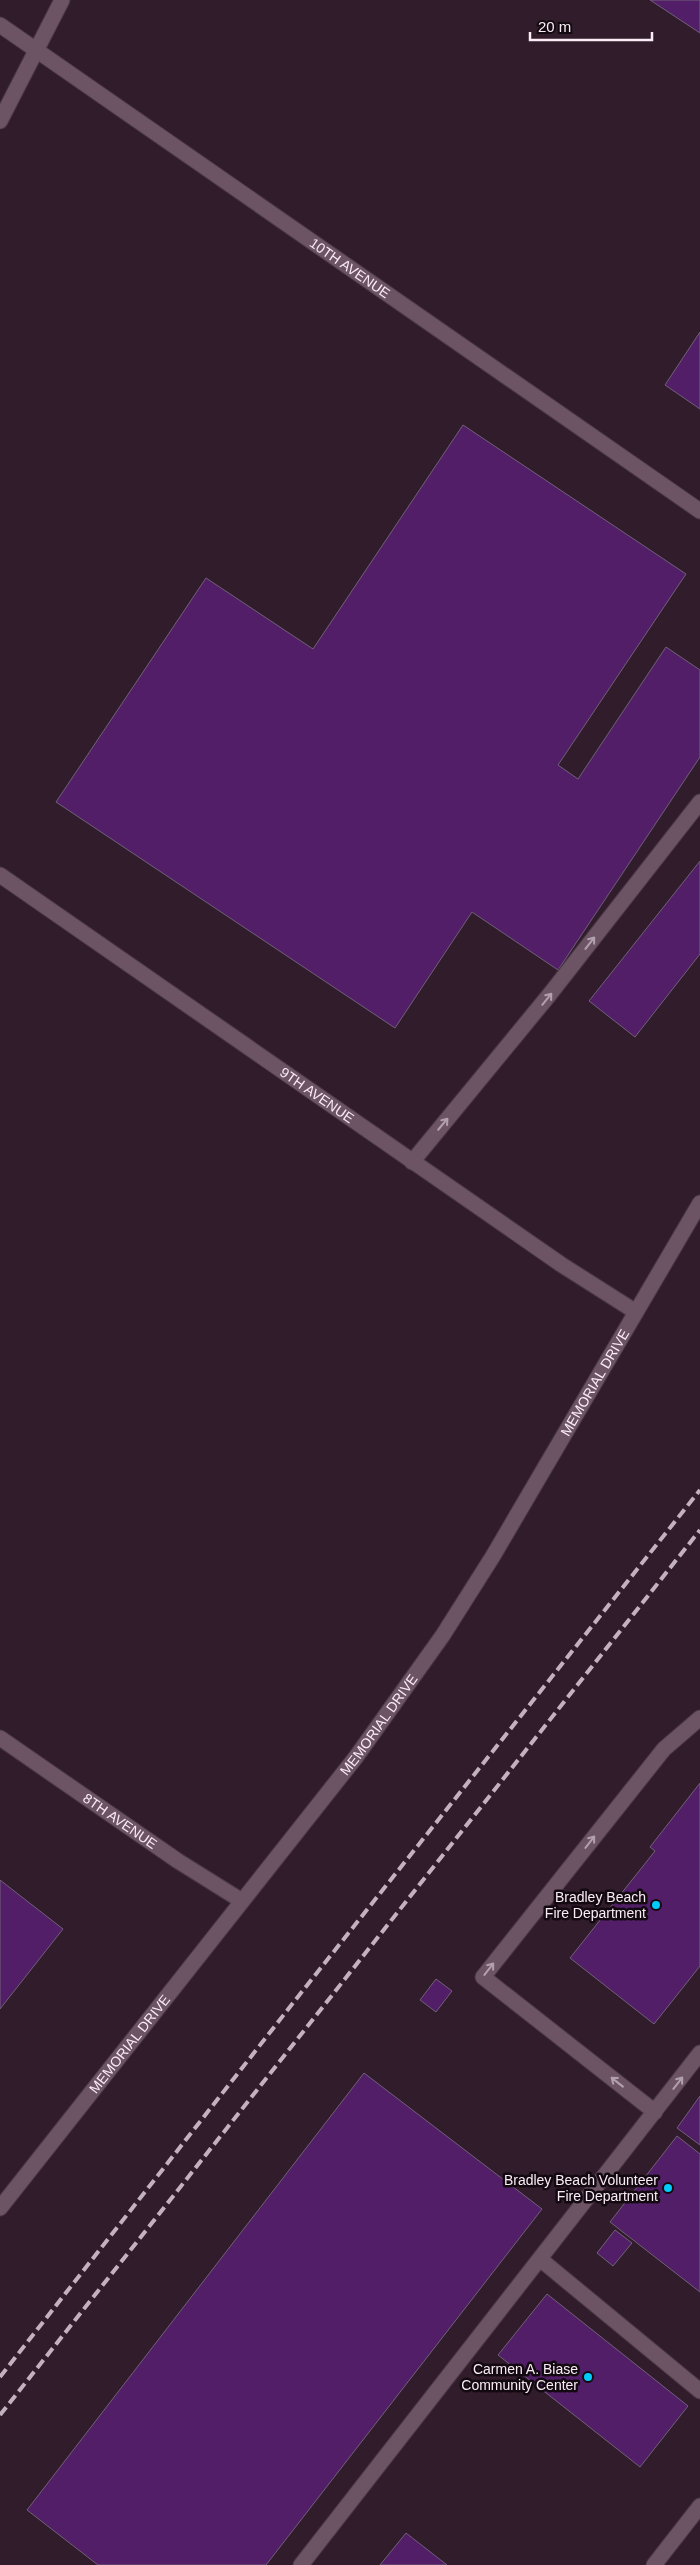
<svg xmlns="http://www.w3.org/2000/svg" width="700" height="2565" font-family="Helvetica,sans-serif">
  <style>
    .building { fill: #521e67; stroke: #706178 }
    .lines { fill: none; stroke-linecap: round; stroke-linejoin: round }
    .lane-casing { stroke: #4a3846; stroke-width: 17 }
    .street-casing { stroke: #4a3846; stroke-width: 17 }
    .secondary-casing { stroke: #4a3846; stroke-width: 17 }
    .lane { stroke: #6c5465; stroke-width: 15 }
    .street { stroke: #6c5465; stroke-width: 15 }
    .secondary { stroke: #6c5465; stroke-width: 15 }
    .rail { stroke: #c3b2be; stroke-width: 4; stroke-dasharray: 10 5; stroke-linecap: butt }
    .oneway { stroke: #b3a0ad }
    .poi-dot { fill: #01cbf9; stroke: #130a11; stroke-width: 2 }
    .labels { text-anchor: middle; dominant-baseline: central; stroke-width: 5; stroke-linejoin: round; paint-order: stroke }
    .street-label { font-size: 14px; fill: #faebf5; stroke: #130a11 }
    .poi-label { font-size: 14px; fill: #faebf5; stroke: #130a11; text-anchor: end }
  </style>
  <rect width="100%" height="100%" fill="#311c2b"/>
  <!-- building -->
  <path class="building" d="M 650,0 L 700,0 L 700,33 Z
    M 700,332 L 700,409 L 665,385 Z
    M 463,425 L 686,574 L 558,765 L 578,779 L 666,647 L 700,670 L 700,757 L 558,970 L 472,912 L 395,1028 L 56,802 L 206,578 L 313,649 Z
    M 700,861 L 700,954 L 635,1037 L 589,1001 Z
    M 700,1783 L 700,1966 L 654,2024 L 570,1958 L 655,1851 L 650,1847 Z
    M 0,1880 L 63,1929 L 0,2009 Z
    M 436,1979 L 452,1991 L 436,2012 L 420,2000 Z
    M 364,2073 L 542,2209 L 266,2565 L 98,2565 L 27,2510 Z
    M 700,2096 L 700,2145 L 677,2128 Z
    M 677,2136 L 700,2154 L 700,2292 L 610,2222 Z
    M 615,2230 L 632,2243 L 613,2266 L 597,2253 Z
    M 547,2294 L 688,2406 L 640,2467 L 498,2355 Z
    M 406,2533 L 447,2565 L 380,2565 Z"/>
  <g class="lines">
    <defs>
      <path id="lane" d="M 412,1162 L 550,994 L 700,802
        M 655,2112 L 483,1977 L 664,1749 L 700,1718
        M 540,2259 L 700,2391
        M 301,2565 L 700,2053"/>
      <g id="street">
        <path id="s1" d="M 0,25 L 700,511"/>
        <path id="s2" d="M 0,875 L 562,1265 L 636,1312"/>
        <path id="s3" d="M 0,1738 L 178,1861 L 242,1901"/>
      </g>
      <g id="secondary">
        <path d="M 0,121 L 62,0"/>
        <path id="s4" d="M 0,2208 L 356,1757 L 443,1635 L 493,1556 L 700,1203"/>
        <path d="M 654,2565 L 700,2506"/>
      </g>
    </defs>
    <!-- lane casing -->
    <use href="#lane" class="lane-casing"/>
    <!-- street casing -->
    <use href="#street" class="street-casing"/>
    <!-- secondary casing -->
    <use href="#secondary" class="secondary-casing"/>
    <!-- lane -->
    <use href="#lane" class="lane"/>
    <!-- street -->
    <use href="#street" class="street"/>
    <!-- secondary -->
    <use href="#secondary" class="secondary"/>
    <!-- rail -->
    <path class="rail" d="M 0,2377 L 293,2003 L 700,1490
      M 0,2415 L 700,1530"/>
  </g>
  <!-- one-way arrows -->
  <defs><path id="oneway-shaft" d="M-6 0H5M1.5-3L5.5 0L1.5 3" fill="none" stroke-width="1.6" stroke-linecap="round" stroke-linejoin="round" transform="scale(1.25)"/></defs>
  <g class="oneway">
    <use href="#oneway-shaft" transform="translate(590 943) rotate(-52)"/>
    <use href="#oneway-shaft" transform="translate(547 999) rotate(-51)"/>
    <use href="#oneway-shaft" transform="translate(443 1124) rotate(-50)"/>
    <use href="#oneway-shaft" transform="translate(590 1842) rotate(-52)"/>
    <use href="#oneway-shaft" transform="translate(489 1969) rotate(-52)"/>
    <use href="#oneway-shaft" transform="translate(617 2082) rotate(-142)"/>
    <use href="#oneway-shaft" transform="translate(678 2083) rotate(-52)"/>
  </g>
  <!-- markers -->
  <g class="poi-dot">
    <circle cx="656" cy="1905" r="5"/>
    <circle cx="668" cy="2188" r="5"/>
    <circle cx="588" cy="2377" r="5"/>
  </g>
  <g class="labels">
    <!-- street labels -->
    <g class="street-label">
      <text stroke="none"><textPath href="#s1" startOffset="426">10TH AVENUE</textPath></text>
      <text stroke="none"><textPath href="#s2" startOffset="386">9TH AVENUE</textPath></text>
      <text stroke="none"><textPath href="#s4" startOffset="1019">MEMORIAL DRIVE</textPath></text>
      <text stroke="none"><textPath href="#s4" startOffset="614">MEMORIAL DRIVE</textPath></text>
      <text stroke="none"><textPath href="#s3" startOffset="146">8TH AVENUE</textPath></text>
      <text stroke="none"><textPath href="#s4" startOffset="209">MEMORIAL DRIVE</textPath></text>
    </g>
    <!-- poi labels -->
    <g class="poi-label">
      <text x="646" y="1897">Bradley Beach<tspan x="646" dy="16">Fire Department</tspan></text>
      <text x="658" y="2180">Bradley Beach Volunteer<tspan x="658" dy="16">Fire Department</tspan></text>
      <text x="578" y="2369">Carmen A. Biase<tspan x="578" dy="16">Community Center</tspan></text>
    </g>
  </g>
  <!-- scale -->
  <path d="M530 32v8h122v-8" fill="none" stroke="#faebf5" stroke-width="2.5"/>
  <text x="538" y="32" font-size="15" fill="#faebf5" stroke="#130a11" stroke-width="4" paint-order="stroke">20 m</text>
</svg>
